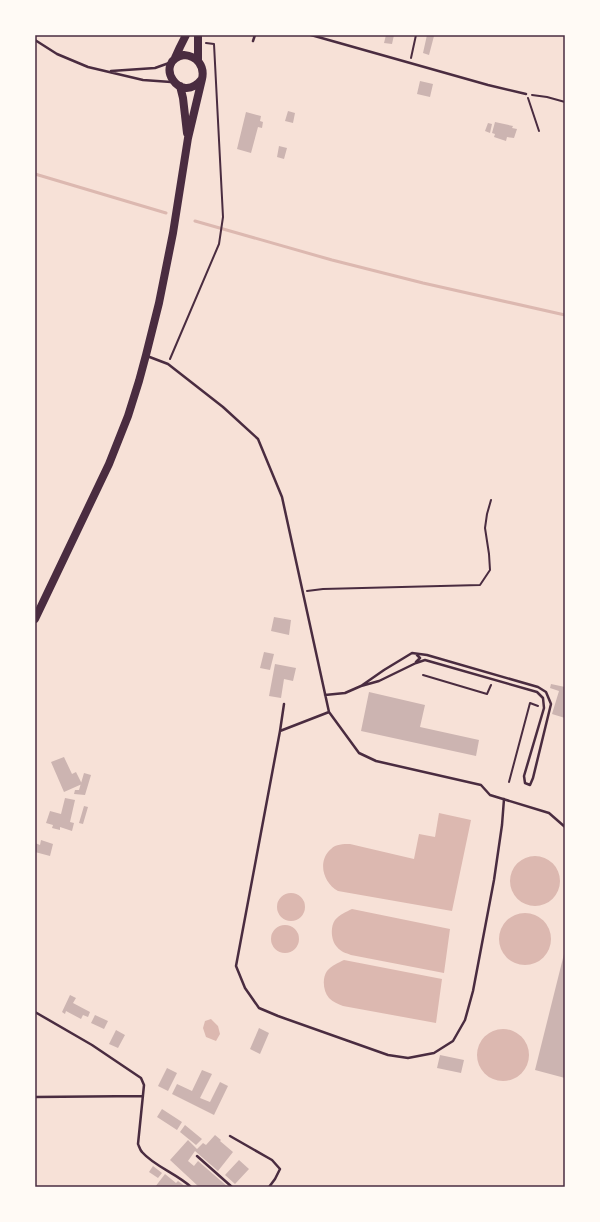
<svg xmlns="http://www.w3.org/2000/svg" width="600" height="1222" font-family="Arial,sans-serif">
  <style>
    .water { fill: #dcb8b0 }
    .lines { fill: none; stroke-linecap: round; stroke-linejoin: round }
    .stream { stroke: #dcb8b0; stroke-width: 3 }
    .building { fill: #ccb4b1 }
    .path { stroke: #4a2c40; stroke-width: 2 }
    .service { stroke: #4a2c40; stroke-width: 2.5 }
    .primary { stroke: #4a2c40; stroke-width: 8 }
    .neatline { fill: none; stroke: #4a2c40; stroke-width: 1.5 }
  </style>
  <rect width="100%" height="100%" fill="#f7e1d7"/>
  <!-- water -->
  <path class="water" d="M 439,813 L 471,820 L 452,911 L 338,891 C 323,883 317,861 331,849 C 336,844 343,844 350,844 L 414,859 L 419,834 L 435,837 Z
    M510 881a25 25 0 1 1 50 0a25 25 0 1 1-50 0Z
    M277 907a14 14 0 1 1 28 0a14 14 0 1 1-28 0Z
    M 352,909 L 450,929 L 444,973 L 351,955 C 346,953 341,952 337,947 C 331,941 330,927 335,920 C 340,914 346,912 352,909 Z
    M499 939a26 26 0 1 1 52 0a26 26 0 1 1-52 0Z
    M271 939a14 14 0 1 1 28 0a14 14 0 1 1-28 0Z
    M 344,960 L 442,979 L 436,1023 L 343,1006 C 338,1004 333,1002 329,998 C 323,991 322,978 327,971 C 332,965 338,963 344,960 Z
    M 211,1019 L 218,1026 L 220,1034 L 216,1041 L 206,1037 L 203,1028 L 205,1021 Z
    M477 1055a26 26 0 1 1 52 0a26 26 0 1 1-52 0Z"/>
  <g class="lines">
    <!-- stream -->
    <path class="stream" d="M 35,174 L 166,213
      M 195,221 L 332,260 L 423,283 L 565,315"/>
  </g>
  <!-- building -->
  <path class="building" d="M 386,35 L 394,35 L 392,44 L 384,43 Z
    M 427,35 L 434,36 L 429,55 L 423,53 Z
    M 420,81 L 433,84 L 430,97 L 417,94 Z
    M 288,111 L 295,113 L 293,123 L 285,121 Z
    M 246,112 L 261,116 L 260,121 L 263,122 L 262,128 L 258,127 L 251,153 L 237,149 Z
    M 495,122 L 513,126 L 512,128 L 517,129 L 514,138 L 507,137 L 506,141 L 494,137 L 495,134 L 492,133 Z
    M 488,123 L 492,124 L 490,133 L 485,131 Z
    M 279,146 L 287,148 L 284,159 L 277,157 Z
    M 274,617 L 291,620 L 289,635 L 271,631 Z
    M 264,652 L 274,654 L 270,670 L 260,668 Z
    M 275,664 L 296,668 L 293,681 L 284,679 L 281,698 L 269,696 Z
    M 551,684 L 565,687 L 565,718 L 552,714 L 559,691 L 550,688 Z
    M 369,692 L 425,705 L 420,727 L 479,740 L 476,756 L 361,731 Z
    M 64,757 L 72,774 L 76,772 L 82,784 L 64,792 L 51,762 Z
    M 84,773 L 91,775 L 85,795 L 74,794 L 75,790 L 79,790 Z
    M 65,798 L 75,800 L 70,822 L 74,823 L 72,831 L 60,827 L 60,830 L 52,828 L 53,825 L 46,823 L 50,811 L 61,814 Z
    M 84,806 L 88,807 L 83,824 L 79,823 Z
    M 41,840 L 53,844 L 50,856 L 35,852 L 35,843 L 40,845 Z
    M 564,954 L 565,954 L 565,1078 L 535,1070 Z
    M 70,995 L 76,998 L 73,1003 L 90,1012 L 88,1017 L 83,1015 L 81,1019 L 66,1011 L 65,1014 L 62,1012 Z
    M 95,1015 L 108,1021 L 104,1029 L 91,1023 Z
    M 259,1028 L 269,1033 L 260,1054 L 250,1049 Z
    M 116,1030 L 125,1035 L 118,1048 L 109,1044 Z
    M 440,1055 L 464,1060 L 461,1073 L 437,1068 Z
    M 167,1068 L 177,1073 L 168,1091 L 158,1086 Z
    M 202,1070 L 212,1074 L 200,1098 L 210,1102 L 220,1082 L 228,1086 L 214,1115 L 172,1094 L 177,1084 L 192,1091 Z
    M 162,1109 L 182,1122 L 177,1130 L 157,1117 Z
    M 185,1125 L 202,1139 L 196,1145 L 180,1132 Z
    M 215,1135 L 221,1140 L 220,1141 L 233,1152 L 218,1171 L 195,1151 L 188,1161 L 194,1166 L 198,1161 L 228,1187 L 199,1187 L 170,1160 L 188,1140 L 197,1149 L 203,1143 L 206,1145 Z
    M 239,1160 L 249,1169 L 235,1184 L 225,1175 Z
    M 153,1166 L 162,1173 L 158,1178 L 149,1172 Z
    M 165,1174 L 176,1183 L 178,1181 L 186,1187 L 155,1187 Z"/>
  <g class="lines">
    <!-- path -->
    <path class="path" d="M 411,58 L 416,35
      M 532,95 L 547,97 L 565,102
      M 528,98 L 539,131
      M 170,359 L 219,244 L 223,217 L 214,44 L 206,43
      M 307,591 L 323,589 L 480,585 L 490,570 L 489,554 L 485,528 L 487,514 L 491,500
      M 423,675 L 487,694 L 491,685
      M 509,782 L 530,703 L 538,706"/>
    <!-- service -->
    <path class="service" d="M 311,35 L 488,85 L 526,94
      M 35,40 L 57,54 L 88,67 L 143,80 L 171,82
      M 253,41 L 255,35
      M 111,71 L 155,68 L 169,63
      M 147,356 L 168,364 L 223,407 L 258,439 L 282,497 L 329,712 L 359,753 L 376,761 L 481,785 L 490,795 L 549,813 L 565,827
      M 416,662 L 420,658 L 417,655
      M 325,695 L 345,693 L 361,686 L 379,681 L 416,663 L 425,660 L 537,692 L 543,698 L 544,708 L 524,776 L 525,783 L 530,785 L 533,778 L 551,704 L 546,692 L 538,687 L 427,655 L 412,653 L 384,670 L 361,686
      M 329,712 L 280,731 L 236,966 L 245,988 L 259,1008 L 278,1016 L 388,1055 L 408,1058 L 434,1053 L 453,1041 L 465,1020 L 473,991 L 494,880 L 502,825 L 504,799
      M 280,731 L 284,704
      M 35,1012 L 92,1045 L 141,1078 L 144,1085 L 138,1144 C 139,1146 140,1150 142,1152 C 154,1166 177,1174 191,1187
      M 35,1097 L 143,1096
      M 230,1136 L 272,1160 L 280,1169 L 275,1179 L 269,1187
      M 197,1156 L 232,1187"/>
    <!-- primary -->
    <path class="primary" d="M 184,55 C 197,56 205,66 202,79 C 180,107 152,61 184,55 Z
      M 175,58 L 180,47 L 186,35
      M 198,60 L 198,35
      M 180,86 L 183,98 L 187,133
      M 35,619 L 109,464 L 128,416 L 139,381 L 146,355 L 159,303 L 173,233 L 188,138 L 202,79"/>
  </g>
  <!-- border -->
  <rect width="600" height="1222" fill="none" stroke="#fffaf5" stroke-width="72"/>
  <rect x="36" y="36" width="528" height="1150" class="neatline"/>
</svg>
